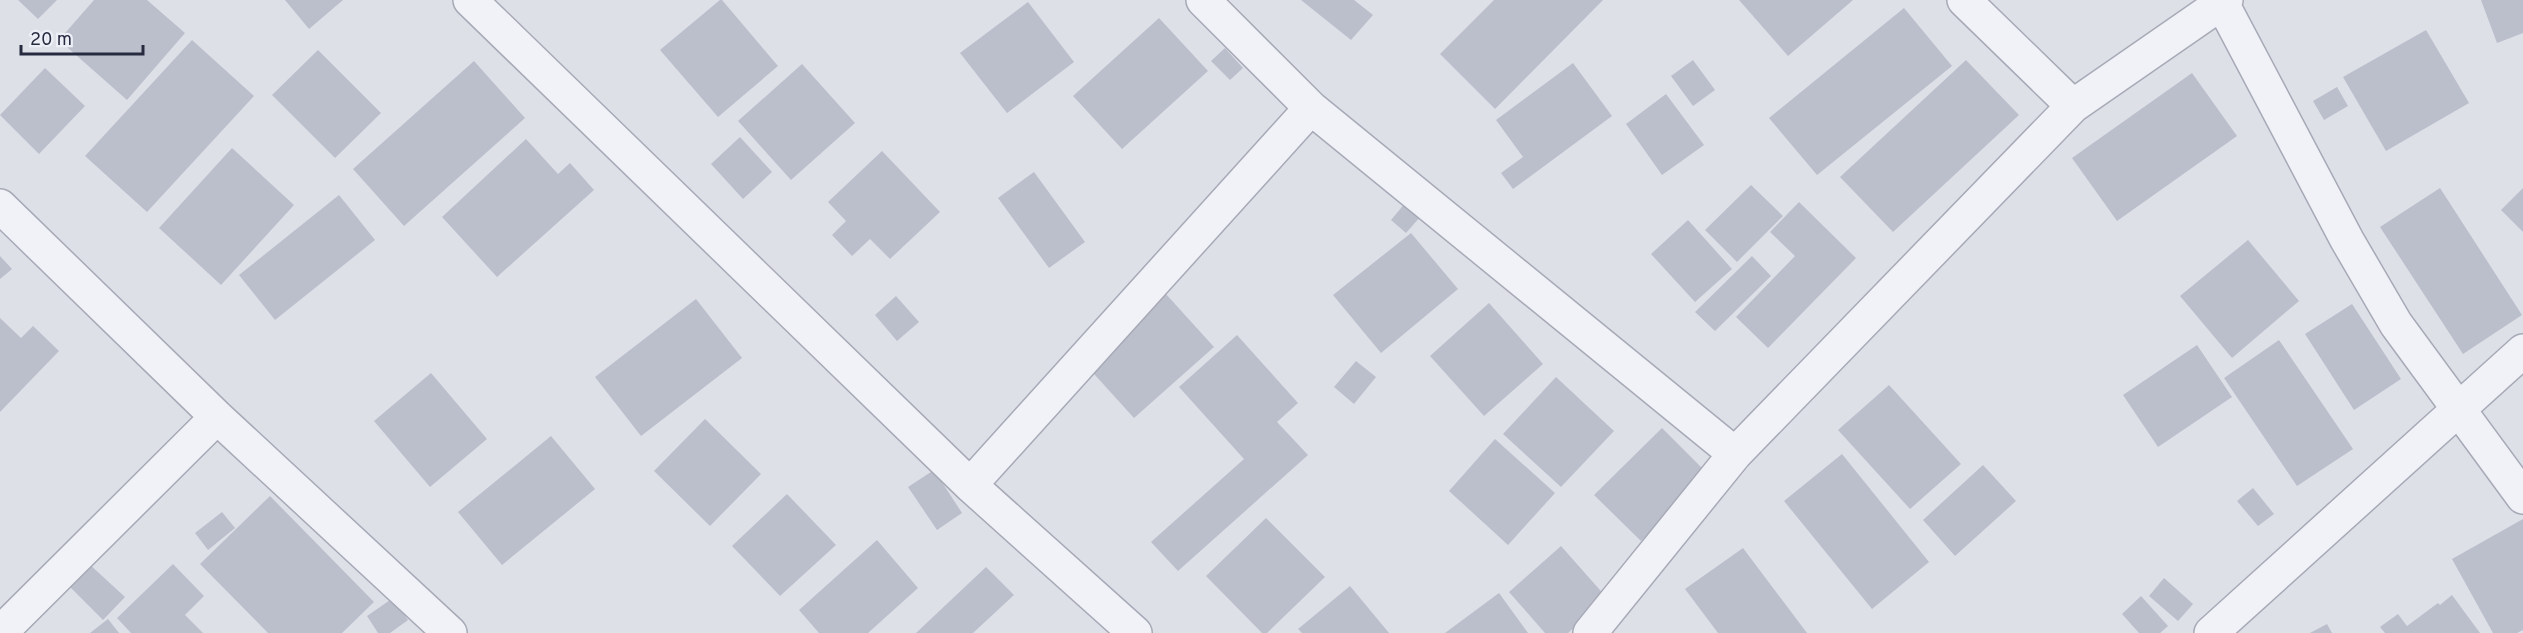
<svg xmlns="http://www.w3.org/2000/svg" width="2523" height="633" font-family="Overpass,sans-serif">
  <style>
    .building { fill: #bbbecb }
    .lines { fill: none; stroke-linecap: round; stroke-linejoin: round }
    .minor-casing { stroke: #a7aab6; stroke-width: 36 }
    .minor { stroke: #f1f2f7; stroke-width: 33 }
  </style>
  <rect width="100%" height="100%" fill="#dee0e8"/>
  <!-- building -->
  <path class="building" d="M 18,0 L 57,0 L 38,19 Z
    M 94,0 L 147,0 L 185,33 L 127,100 L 59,40 Z
    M 285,0 L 343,0 L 309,29 Z
    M 720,0 L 722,0 L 778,66 L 718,117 L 660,50 Z
    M 1301,0 L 1354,0 L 1373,15 L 1351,40 Z
    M 1494,0 L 1603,0 L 1495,109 L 1440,54 Z
    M 1739,0 L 1853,0 L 1788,56 Z
    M 2481,0 L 2523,0 L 2523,33 L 2497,43 Z
    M 1028,2 L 1074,62 L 1007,113 L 960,53 Z
    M 1904,8 L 1952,66 L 1817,175 L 1769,118 Z
    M 1159,18 L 1208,71 L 1122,149 L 1073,96 Z
    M 2426,30 L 2469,103 L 2386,151 L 2343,77 Z
    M 192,40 L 254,96 L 147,212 L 85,156 Z
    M 1225,48 L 1243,68 L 1230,80 L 1211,61 Z
    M 318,50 L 381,113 L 335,158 L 272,95 Z
    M 1693,60 L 1715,90 L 1693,106 L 1671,76 Z
    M 1966,60 L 2019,115 L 1893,232 L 1840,177 Z
    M 474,61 L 525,118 L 404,226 L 353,169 Z
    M 1573,63 L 1612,116 L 1513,189 L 1501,173 L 1523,157 L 1496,120 Z
    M 802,64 L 855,123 L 791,180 L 738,121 Z
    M 45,68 L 85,106 L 39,154 L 0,115 Z
    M 2192,73 L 2237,136 L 2117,221 L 2072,158 Z
    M 2337,87 L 2348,106 L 2324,120 L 2313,101 Z
    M 1666,94 L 1704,145 L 1662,175 L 1626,124 Z
    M 740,137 L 772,172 L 743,199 L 711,164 Z
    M 526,139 L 558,174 L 570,163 L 594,190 L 497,277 L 442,217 Z
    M 232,148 L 294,205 L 221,285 L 159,228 Z
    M 882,151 L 940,212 L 890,259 L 870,239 L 852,256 L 832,235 L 846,221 L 828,202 Z
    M 1034,172 L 1085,242 L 1049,268 L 998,198 Z
    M 1751,185 L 1783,216 L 1737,262 L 1705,230 Z
    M 2440,188 L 2522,315 L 2463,354 L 2380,227 Z
    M 2523,188 L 2523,232 L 2501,210 Z
    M 339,195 L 375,240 L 275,320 L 239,275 Z
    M 1406,202 L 1421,216 L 1406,233 L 1391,220 Z
    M 1799,202 L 1856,258 L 1768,348 L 1736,317 L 1795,256 L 1770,232 Z
    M 1688,220 L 1732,269 L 1695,302 L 1651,254 Z
    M 1411,233 L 1458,289 L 1381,353 L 1333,295 Z
    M 2248,240 L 2299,301 L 2232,358 L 2180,296 Z
    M 0,256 L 12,269 L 0,279 Z
    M 1752,256 L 1771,276 L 1715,331 L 1695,312 Z
    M 1165,293 L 1214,347 L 1134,418 L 1085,364 Z
    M 896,296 L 919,322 L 897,341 L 875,315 Z
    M 696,299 L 742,358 L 641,436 L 595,377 Z
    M 1489,303 L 1543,364 L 1484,416 L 1430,356 Z
    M 2352,304 L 2401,379 L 2354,410 L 2305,334 Z
    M 0,318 L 21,338 L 33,326 L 59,351 L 0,412 Z
    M 1237,335 L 1298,403 L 1277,422 L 1308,455 L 1178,571 L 1151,542 L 1244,459 L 1179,387 Z
    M 2279,340 L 2353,449 L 2297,486 L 2224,378 Z
    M 2197,345 L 2232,397 L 2158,447 L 2123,395 Z
    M 1356,361 L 1376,377 L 1354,404 L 1334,387 Z
    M 431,373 L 487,439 L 430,487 L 374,421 Z
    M 1556,377 L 1614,431 L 1561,487 L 1503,434 Z
    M 1889,385 L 1961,464 L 1910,509 L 1838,430 Z
    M 705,419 L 761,474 L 710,526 L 654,471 Z
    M 1662,428 L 1708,474 L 1641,541 L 1594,495 Z
    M 551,436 L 595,489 L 502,565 L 458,512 Z
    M 1495,439 L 1555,493 L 1508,545 L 1449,491 Z
    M 1842,454 L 1929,562 L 1872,609 L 1784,501 Z
    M 1983,465 L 2016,501 L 1955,556 L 1923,520 Z
    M 934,470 L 962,513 L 937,530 L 908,487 Z
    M 2253,488 L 2274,514 L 2258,526 L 2237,501 Z
    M 787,494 L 836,545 L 780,596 L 732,546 Z
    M 270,496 L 374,602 L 342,633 L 268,633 L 200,564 Z
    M 222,512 L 235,528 L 208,550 L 195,533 Z
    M 1266,518 L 1325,577 L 1267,633 L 1262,633 L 1206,576 Z
    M 2523,519 L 2523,630 L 2517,633 L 2493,633 L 2452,559 Z
    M 877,540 L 918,588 L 868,633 L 819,633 L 799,610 Z
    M 1561,546 L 1607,598 L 1568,633 L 1545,633 L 1509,592 Z
    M 1743,548 L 1807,633 L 1718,633 L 1685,589 Z
    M 88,563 L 125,597 L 103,620 L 67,584 Z
    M 173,564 L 204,596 L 185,615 L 203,633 L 131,633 L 117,618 Z
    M 986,567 L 1014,595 L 973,633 L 916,633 Z
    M 2164,578 L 2193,604 L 2178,621 L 2149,596 Z
    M 1350,586 L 1389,633 L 1302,633 L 1298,629 Z
    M 1499,593 L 1528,633 L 1445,633 Z
    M 2452,595 L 2480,633 L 2385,633 L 2380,627 L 2398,614 L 2407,626 L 2438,603 L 2440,605 Z
    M 2141,596 L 2168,626 L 2160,633 L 2139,633 L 2122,614 Z
    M 393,598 L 408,620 L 390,633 L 378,633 L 367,616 Z
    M 108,619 L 119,633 L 90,633 Z
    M 2327,624 L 2332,633 L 2310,633 Z"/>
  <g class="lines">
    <defs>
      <path id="minor" d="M 470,0 L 970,485 L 1135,633
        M 1203,0 L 1311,108 L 1735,454
        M 1964,0 L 2073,106
        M 2223,5 L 2347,240 L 2396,324 L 2523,497
        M 0,206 L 217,417 L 450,633
        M 970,485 L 1311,108
        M 0,633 L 217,417
        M 1590,633 L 1735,454 L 2073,106 L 2226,0
        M 2211,633 L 2523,351"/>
    </defs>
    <!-- minor casing -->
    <use href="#minor" class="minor-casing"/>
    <!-- minor -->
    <use href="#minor" class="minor"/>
  </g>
  <!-- scale -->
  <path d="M21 45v9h122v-9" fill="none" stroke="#262b40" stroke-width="3"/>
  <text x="30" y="45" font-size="18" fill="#262b40" stroke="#edeff6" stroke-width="4.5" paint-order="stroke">20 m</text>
</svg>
